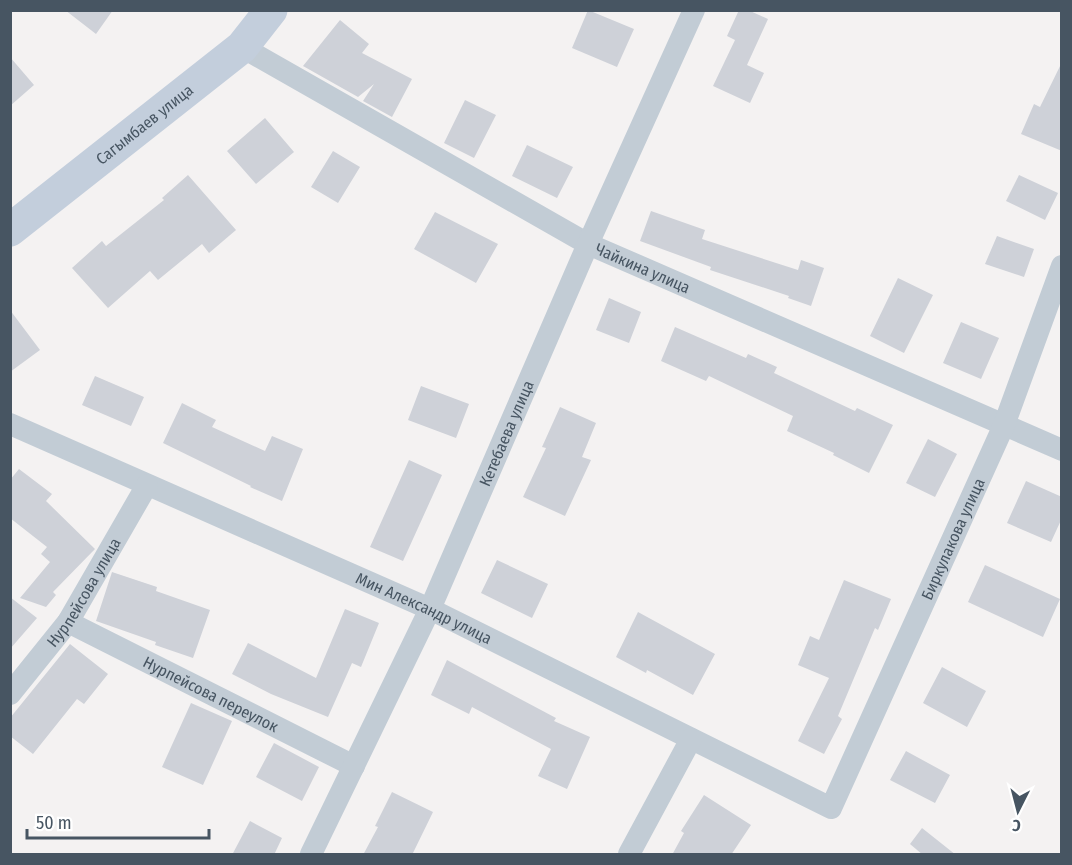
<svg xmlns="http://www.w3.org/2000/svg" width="1072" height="865" font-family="'Fira Sans Condensed',sans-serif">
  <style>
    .building { fill: #ced1d8 }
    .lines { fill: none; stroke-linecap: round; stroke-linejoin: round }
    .street { stroke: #c2ccd5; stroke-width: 22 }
    .secondary { stroke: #c3cedc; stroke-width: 33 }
    .labels { text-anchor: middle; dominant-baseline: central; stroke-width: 5; stroke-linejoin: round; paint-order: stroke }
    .street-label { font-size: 16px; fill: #475562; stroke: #fff }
  </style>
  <rect width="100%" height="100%" fill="#f4f2f2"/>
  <!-- building -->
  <path class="building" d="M 65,10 L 113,10 L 96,34 Z
    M 588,10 L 634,29 L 617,67 L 572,48 Z
    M 739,10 L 748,10 L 768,19 L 747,65 L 764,73 L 750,103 L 713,86 L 735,40 L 727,36 Z
    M 340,20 L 369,44 L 362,53 L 412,79 L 392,117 L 363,101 L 374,84 L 358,97 L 303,66 Z
    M 10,57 L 34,85 L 10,106 Z
    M 1062,62 L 1062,151 L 1021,134 L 1034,104 L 1040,107 Z
    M 465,100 L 496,115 L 474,158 L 444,143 Z
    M 265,118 L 294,152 L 256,184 L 227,151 Z
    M 527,145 L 573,167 L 557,198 L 512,176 Z
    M 333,151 L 360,167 L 338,203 L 311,187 Z
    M 188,175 L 236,230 L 209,253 L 202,244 L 158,280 L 150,271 L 108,308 L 72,268 L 102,241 L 106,246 L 164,200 L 162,198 Z
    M 1019,175 L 1058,193 L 1045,220 L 1006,201 Z
    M 651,211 L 705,230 L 702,239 L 798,270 L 801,260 L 824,268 L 811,306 L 788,298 L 789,296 L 710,270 L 711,267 L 640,241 Z
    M 435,212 L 498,244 L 476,283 L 414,249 Z
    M 997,236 L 1034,249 L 1024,277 L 985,264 Z
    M 898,278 L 933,295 L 904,353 L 870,336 Z
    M 609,298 L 641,312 L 629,343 L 596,330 Z
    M 10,310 L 40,350 L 10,372 Z
    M 961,322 L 999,338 L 981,379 L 943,363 Z
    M 675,327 L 746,358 L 748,354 L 777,367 L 774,373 L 855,411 L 857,408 L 893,425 L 869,473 L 833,455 L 834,453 L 787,431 L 793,416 L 709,376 L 706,381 L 661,361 Z
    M 95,376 L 144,397 L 131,426 L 82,405 Z
    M 421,386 L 469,404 L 456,438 L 408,420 Z
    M 182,403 L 216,420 L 212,427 L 265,451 L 272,436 L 303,449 L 282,501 L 250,487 L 251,486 L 163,443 Z
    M 560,407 L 596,423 L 582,457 L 591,460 L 565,516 L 523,497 L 546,448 L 542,447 Z
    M 928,439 L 957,454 L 935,497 L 906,483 Z
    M 409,460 L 442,475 L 403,561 L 370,547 Z
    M 19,469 L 52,494 L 46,501 L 95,549 L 53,592 L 56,595 L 46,607 L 20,598 L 50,562 L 41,554 L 47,547 L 10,518 L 10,480 Z
    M 1026,481 L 1062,497 L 1062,518 L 1051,542 L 1007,523 Z
    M 497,560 L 548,584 L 532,618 L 481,593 Z
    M 985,565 L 1060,599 L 1043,637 L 968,602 Z
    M 112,572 L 157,587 L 156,591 L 210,610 L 193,658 L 155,645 L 156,642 L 96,621 Z
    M 844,580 L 891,599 L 878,630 L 875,628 L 838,716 L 842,719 L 824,754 L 798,741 L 829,678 L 798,665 L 810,636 L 819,640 Z
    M 10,597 L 37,618 L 10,649 Z
    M 345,609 L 379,623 L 361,667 L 352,663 L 328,717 L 271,694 L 232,674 L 248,643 L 316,678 Z
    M 638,612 L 715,654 L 693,695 L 647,670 L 646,673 L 616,657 Z
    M 70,644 L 108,674 L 84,704 L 77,699 L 33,754 L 10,736 L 10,718 Z
    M 447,660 L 556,718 L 554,721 L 590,737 L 567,789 L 538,776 L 551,749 L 472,707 L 469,714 L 431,695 Z
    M 942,667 L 986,691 L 967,727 L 923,703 Z
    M 191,703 L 232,721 L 203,785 L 162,767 Z
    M 274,743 L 319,767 L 302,801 L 256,777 Z
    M 906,751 L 950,775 L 935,803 L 890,780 Z
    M 392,792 L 433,812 L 412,855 L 363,855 L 378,827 L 375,826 Z
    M 704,795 L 751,825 L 731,855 L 672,855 L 684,833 L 681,831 Z
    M 250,821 L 282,838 L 274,855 L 232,855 Z
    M 922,828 L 956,855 L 923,855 L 910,844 Z"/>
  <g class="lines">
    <!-- street -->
    <g class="street">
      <path id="s1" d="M 242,47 L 588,244 L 1062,450"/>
      <path id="s2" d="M 10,424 L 430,609 L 831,808 L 1004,425 L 1062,266"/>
      <path id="s3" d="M 68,622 L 354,766"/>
      <path id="s4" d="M 10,694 L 68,622 L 147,485"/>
      <path id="s5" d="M 311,854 L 430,609 L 588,244 L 694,10"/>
      <path d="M 629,854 L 691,739"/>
    </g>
    <!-- secondary -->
    <path class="secondary" id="s6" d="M 10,230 L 242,47 L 271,10"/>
  </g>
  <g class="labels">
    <!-- street labels -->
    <g class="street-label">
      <text stroke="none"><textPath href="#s6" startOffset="171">Сагымбаев улица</textPath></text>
      <text stroke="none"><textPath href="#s1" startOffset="458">Чайкина улица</textPath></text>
      <text stroke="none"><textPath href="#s5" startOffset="464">Кетебаева улица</textPath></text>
      <text stroke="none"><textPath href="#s2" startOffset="1202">Биркулакова улица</textPath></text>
      <text stroke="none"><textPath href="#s4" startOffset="126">Нурпейсова улица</textPath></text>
      <text stroke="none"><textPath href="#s2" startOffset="453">Мин Александр улица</textPath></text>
      <text stroke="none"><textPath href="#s3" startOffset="160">Нурпейсова переулок</textPath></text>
    </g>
  </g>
  <!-- border -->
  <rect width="1072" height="865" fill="none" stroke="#475562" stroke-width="24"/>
  <!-- north arrow -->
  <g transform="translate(1018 811) rotate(186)" stroke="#ffffff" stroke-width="4.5" paint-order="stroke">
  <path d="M0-4.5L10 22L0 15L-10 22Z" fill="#475562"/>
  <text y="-9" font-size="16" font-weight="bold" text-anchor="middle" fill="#475562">С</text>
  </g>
  <!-- scale -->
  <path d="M27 829v9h182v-9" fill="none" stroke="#475562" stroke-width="3"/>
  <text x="36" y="829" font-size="18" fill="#475562" stroke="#ffffff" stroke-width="4.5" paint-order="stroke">50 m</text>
</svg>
